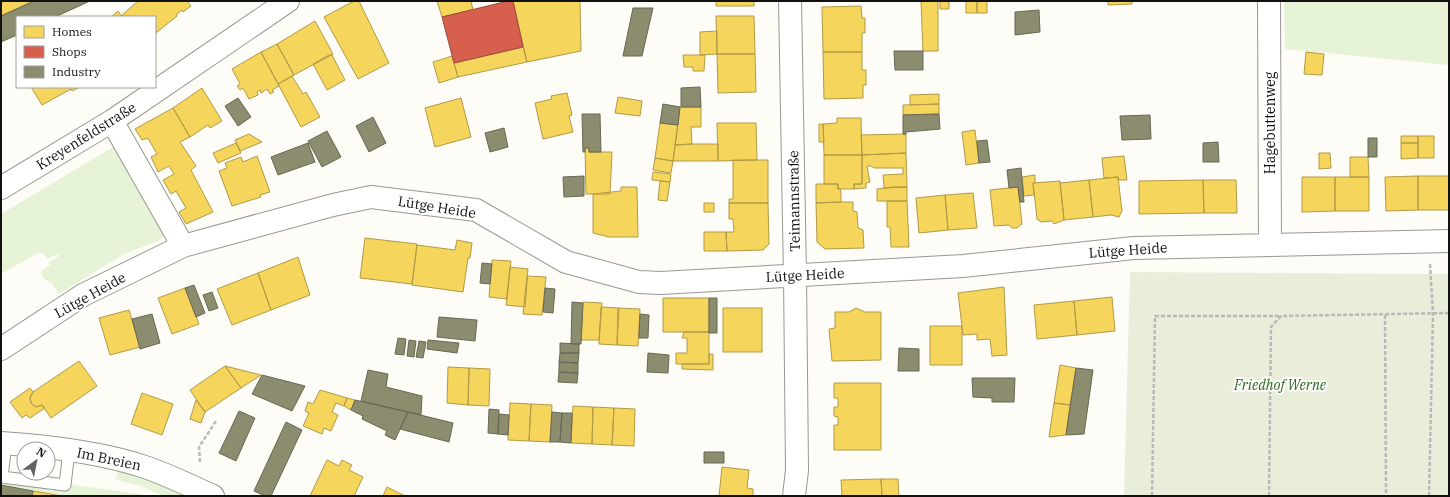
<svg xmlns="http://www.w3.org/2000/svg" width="1450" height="497" font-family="'IBM Plex Serif',serif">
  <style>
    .green { fill: #e7f3d7 }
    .cemetery { fill: #e9eedb }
    .homes { fill: #f6d55c; stroke: #b19a46 }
    .shops { fill: #d6604d; stroke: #9b483b }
    .industry { fill: #8c8c6e; stroke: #676752 }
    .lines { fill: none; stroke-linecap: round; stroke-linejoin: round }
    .service-casing { stroke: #979795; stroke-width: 13 }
    .minor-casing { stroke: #979795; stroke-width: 24 }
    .path { stroke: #b9b9b8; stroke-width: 2.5; stroke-dasharray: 4 2; stroke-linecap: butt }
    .service { stroke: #fffffe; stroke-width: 11 }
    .minor { stroke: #fffffe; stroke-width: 22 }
    .labels { text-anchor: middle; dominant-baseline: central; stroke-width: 4; stroke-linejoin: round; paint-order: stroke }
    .street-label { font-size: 14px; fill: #111; stroke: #fff }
    .park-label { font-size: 14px; font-style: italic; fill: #2f6b1f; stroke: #fff }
  </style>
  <rect width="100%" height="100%" fill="#fdfcf7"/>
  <!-- green -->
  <path class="green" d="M 1284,1 L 1449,1 L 1449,65 L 1285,49 Z
    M 115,146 L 166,235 L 158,241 L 124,254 L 59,294 L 51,282 L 49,282 L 43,278 L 41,271 L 50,265 L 49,262 L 59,256 L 58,254 L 47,259 L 43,253 L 38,253 L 1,274 L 1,214 Z
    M 118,471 L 142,477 L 186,496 L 163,496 L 141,486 L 116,480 Z
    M 1,475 L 140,494 L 144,496 L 1,496 Z"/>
  <!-- cemetery -->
  <path class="cemetery" d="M 1130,272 L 1449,274 L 1449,496 L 1124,496 Z"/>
  <!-- homes -->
  <path class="homes" d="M 1,1 L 34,1 L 1,16 Z
    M 138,1 L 187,1 L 191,6 L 183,12 L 182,10 L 176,15 L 177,16 L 156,33 L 155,17 L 121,16 Z
    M 354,1 L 359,1 L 389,63 L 358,79 L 324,17 Z
    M 437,1 L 471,1 L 473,10 L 442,17 Z
    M 513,1 L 580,1 L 581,51 L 527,62 Z
    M 716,1 L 754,1 L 754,6 L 716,6 Z
    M 921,1 L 938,1 L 938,51 L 923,51 Z
    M 940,1 L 949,1 L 949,9 L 940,9 Z
    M 966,1 L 977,1 L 977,13 L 966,13 Z
    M 977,1 L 987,1 L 987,13 L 977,13 Z
    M 1108,1 L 1132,1 L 1132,4 L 1108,5 Z
    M 861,6 L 862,18 L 865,18 L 865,33 L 862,33 L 862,52 L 823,52 L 822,7 Z
    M 118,11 L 122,17 L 111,17 Z
    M 716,16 L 754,16 L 755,54 L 717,54 Z
    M 315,21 L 333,54 L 294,75 L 277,44 Z
    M 717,31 L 717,54 L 700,55 L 700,32 Z
    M 277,44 L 294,75 L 278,84 L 261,52 Z
    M 523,47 L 527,62 L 458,77 L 454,63 Z
    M 261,52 L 279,86 L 272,90 L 274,92 L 270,94 L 267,89 L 261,93 L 260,90 L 257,92 L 258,95 L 249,99 L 243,88 L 240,90 L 237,86 L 240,84 L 232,69 Z
    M 823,52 L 862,52 L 862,70 L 866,70 L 866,85 L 863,85 L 863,98 L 824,99 Z
    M 1306,52 L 1324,54 L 1322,75 L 1304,74 Z
    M 717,54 L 755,54 L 756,92 L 718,93 Z
    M 329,55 L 332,55 L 345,80 L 327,90 L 313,64 Z
    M 683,55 L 705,55 L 704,71 L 693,71 L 693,67 L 684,67 Z
    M 452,56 L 458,77 L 439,83 L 433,62 Z
    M 292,76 L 303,94 L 306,92 L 320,117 L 301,127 L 278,84 Z
    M 31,87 L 80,87 L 72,91 L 71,89 L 42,105 Z
    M 202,88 L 222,121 L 210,128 L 208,125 L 190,137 L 173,108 Z
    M 567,93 L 572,115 L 569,116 L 573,132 L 543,139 L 535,103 L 552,99 L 551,96 Z
    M 939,94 L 939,104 L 910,105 L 910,95 Z
    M 618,97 L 642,101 L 640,116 L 615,113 Z
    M 461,98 L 471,137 L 435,147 L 425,108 Z
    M 939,104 L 939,114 L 903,115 L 903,105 Z
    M 680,107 L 701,107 L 701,127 L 691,127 L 692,144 L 675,145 Z
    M 173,108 L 190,137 L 180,142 L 196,166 L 191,170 L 213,212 L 186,224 L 179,212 L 186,208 L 176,191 L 171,194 L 163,180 L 174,174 L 169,166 L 158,172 L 151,157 L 157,154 L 148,138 L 142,140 L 135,129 Z
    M 837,118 L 861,118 L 862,155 L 824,155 L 823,124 L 837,123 Z
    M 660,123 L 678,125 L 673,161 L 655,158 Z
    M 717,123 L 756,123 L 757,160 L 718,161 Z
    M 819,124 L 823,124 L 824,142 L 819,142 Z
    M 975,130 L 979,163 L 966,165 L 962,132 Z
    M 249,134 L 262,142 L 240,151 L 235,140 Z
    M 903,134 L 906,134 L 906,153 L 862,155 L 861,135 Z
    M 1401,136 L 1418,136 L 1418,143 L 1401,143 Z
    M 1418,136 L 1434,136 L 1434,158 L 1418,158 Z
    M 236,143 L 241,153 L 218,163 L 213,153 Z
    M 1401,143 L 1418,143 L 1418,158 L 1401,159 Z
    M 692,144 L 718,144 L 718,161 L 673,161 L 675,145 Z
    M 585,148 L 589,148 L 589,152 L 612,152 L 610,194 L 586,194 Z
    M 906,153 L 907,187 L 884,188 L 883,175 L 903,174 L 903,168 L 874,168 L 871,166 L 867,166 L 870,182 L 866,183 L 866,188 L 854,189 L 854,184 L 862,184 L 862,155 Z
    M 1319,153 L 1330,153 L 1331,168 L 1319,169 Z
    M 824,155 L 862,155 L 862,184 L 854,184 L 854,189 L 838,189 L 838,184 L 824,184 Z
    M 257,156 L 270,192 L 260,195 L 261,197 L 232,206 L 219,171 L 227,168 L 225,163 L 241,157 L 243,162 Z
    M 1124,156 L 1127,180 L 1118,180 L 1118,177 L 1104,178 L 1102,158 Z
    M 1350,157 L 1368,157 L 1369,177 L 1350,177 Z
    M 655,158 L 673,161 L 671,173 L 653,170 Z
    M 733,160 L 768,160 L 768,203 L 729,203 L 729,199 L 733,199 Z
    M 653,172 L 671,174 L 670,182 L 652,180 Z
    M 1035,175 L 1035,183 L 1033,183 L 1034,195 L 1024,196 L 1022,177 Z
    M 1418,176 L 1418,210 L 1386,211 L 1385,177 Z
    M 1418,176 L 1449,176 L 1449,210 L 1418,210 Z
    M 1118,177 L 1122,211 L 1119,217 L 1111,215 L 1093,217 L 1089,180 Z
    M 1302,177 L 1335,177 L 1335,211 L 1302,212 Z
    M 1335,177 L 1369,177 L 1369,211 L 1335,211 Z
    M 1089,180 L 1093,217 L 1064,220 L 1060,183 Z
    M 1203,180 L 1204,213 L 1139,214 L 1139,181 Z
    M 1203,180 L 1236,180 L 1237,213 L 1204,213 Z
    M 660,181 L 670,182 L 667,201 L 658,200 Z
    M 1060,181 L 1064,220 L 1054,224 L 1052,221 L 1041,222 L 1037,219 L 1033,183 Z
    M 816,184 L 838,184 L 838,189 L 840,189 L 841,192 L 841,202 L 816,203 Z
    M 621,187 L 637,187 L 638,237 L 609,237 L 593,233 L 593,194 L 621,191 Z
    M 894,187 L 907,187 L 907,201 L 877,201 L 877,189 Z
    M 1018,187 L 1022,224 L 1017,228 L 1012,228 L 1009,225 L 994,226 L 990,190 Z
    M 973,193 L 977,228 L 948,230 L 945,195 Z
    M 945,195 L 948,230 L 919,233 L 916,198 Z
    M 887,201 L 907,201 L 909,247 L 891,247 L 890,227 L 887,227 Z
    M 841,202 L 853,202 L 853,211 L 857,212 L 858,228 L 863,230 L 864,248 L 825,249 L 817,242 L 816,203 Z
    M 704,203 L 714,203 L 714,212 L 704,212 Z
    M 729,203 L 768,203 L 769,244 L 763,250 L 727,251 L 726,232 L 734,232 L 733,219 L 729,219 Z
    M 704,232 L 726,232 L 727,251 L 704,251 Z
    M 365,238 L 417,244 L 412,284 L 360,278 Z
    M 457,240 L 472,243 L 470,258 L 468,258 L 463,292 L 412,285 L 417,245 L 455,250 Z
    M 298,257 L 310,295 L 271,310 L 258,273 Z
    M 492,260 L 511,261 L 507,299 L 489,297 Z
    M 510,267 L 528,269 L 525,307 L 506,305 Z
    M 258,273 L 271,310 L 232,325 L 217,289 Z
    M 527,276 L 546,277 L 542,315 L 523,314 Z
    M 1004,287 L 1007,355 L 992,356 L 990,339 L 977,340 L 977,334 L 963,335 L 958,293 Z
    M 185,288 L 199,324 L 172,334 L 158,298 Z
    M 1112,297 L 1115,331 L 1077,335 L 1074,301 Z
    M 663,298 L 709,298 L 709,332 L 663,332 Z
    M 1074,301 L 1077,335 L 1037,339 L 1034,305 Z
    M 583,302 L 602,303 L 599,340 L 581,340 Z
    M 601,307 L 619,308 L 617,345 L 599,344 Z
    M 618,308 L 640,309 L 638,346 L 617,345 Z
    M 723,308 L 762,308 L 762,352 L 723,352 Z
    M 856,308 L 865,312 L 881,312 L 881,360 L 832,361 L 829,329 L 835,328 L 835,312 L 849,312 Z
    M 129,310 L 140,347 L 110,355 L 99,318 Z
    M 930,326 L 962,326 L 962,365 L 930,365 Z
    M 684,332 L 709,332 L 709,364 L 676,364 L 676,353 L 687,353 L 687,338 L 682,338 Z
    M 709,354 L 713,354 L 713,370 L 682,369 L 682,364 L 709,364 Z
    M 79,361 L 97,386 L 51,418 L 42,405 L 36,407 L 31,403 L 30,398 L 33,392 Z
    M 1060,365 L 1076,368 L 1070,405 L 1054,403 Z
    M 225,366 L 241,388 L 205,412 L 190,390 Z
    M 225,366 L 261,375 L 241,388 Z
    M 448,367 L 469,368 L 468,405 L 447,403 Z
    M 469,368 L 490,369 L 489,406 L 468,405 Z
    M 834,383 L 881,383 L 881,450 L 834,450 L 834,425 L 838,425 L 838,417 L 834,416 L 834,407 L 838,407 L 838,398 L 834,398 Z
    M 30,388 L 33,392 L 30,398 L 31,403 L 36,407 L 42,405 L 45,408 L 30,418 L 26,415 L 22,418 L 10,402 Z
    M 320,390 L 347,398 L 344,406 L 336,403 L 332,412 L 338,415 L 331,431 L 324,428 L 322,434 L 303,426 L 309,413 L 305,411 L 308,402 L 313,404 Z
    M 142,393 L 173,404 L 162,435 L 131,424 Z
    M 347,398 L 355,400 L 351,410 L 344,406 Z
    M 196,400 L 205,412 L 201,423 L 190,419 Z
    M 510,403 L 531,404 L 529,441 L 508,440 Z
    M 1054,403 L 1070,405 L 1066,435 L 1049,437 Z
    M 531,404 L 552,405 L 550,442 L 529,441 Z
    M 573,406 L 593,407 L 592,444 L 571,443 Z
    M 593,407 L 614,408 L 612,445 L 592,444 Z
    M 614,408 L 635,409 L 634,446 L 612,445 Z
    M 327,460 L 339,466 L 342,460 L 352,465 L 349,470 L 363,477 L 354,496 L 310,496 Z
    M 722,467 L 749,470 L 747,488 L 753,489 L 753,496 L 719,496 Z
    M 881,479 L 882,496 L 842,496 L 841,480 Z
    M 881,479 L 898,479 L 899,496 L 882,496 Z
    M 387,487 L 405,496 L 383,496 Z
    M 33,491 L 62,496 L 32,496 Z"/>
  <!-- shops -->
  <path class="shops" d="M 508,1 L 513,1 L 523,47 L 454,63 L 442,17 Z"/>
  <!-- industry -->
  <path class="industry" d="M 34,1 L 90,1 L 55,17 L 17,17 L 17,35 L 1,42 L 1,16 Z
    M 633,8 L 653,8 L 642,56 L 623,56 Z
    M 1039,10 L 1040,32 L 1015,35 L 1015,12 Z
    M 894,51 L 923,51 L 923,70 L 895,70 Z
    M 700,87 L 701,107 L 681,107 L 681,88 Z
    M 238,98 L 251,117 L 238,126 L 225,106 Z
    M 663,104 L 680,107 L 678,125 L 660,123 Z
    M 582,114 L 600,114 L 601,152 L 589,152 L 589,148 L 585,148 L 585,152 L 583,152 Z
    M 939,114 L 940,129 L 906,132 L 906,134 L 903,134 L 903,115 Z
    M 1150,115 L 1151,139 L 1122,140 L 1120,116 Z
    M 373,117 L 386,143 L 369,152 L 356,126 Z
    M 504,128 L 508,147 L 490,152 L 485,133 Z
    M 327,131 L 341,157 L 322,167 L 308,141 Z
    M 1368,138 L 1377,138 L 1377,157 L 1368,157 Z
    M 987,140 L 990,162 L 979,163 L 977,141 Z
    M 1218,142 L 1219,162 L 1203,162 L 1203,143 Z
    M 308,143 L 315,162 L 278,175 L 271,157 Z
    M 1021,168 L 1024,202 L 1020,202 L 1018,187 L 1009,188 L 1007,170 Z
    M 584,176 L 584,196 L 564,197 L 563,177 Z
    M 482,263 L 492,264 L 490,284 L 480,283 Z
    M 194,285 L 205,313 L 196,317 L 185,288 Z
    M 545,288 L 555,289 L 553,313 L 543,312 Z
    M 212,292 L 218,308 L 209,311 L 203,295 Z
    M 709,298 L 717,298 L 717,333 L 709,333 Z
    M 572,302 L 583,303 L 581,344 L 571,344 Z
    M 152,314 L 160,343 L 140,349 L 132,319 Z
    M 640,314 L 649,315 L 648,338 L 639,338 Z
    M 439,317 L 477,320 L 475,341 L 437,337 Z
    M 398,338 L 406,339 L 404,355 L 395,354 Z
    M 409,340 L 416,341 L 414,357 L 407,356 Z
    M 428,340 L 459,343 L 457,353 L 427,349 Z
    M 419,341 L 426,342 L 423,358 L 416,357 Z
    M 560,343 L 579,344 L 579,353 L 560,353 Z
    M 899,348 L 919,349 L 919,371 L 898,371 Z
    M 560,353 L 579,353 L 578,363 L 559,362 Z
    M 648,353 L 669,355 L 668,373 L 647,372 Z
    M 559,362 L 578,363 L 578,373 L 559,372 Z
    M 1076,368 L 1093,370 L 1084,434 L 1066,435 Z
    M 368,370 L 388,374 L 386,387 L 422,396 L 421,415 L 361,401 Z
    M 559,372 L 578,373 L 577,383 L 558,382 Z
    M 262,375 L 305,386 L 292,411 L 252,394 Z
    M 972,378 L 1015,378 L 1014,402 L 992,402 L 992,398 L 973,397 Z
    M 355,400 L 408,412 L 395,440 L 385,435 L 387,431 L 362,419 L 363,416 L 351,410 Z
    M 489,409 L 499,410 L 498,434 L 488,433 Z
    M 239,411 L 255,418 L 236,461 L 219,453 Z
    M 408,412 L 453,423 L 449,442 L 400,429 Z
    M 552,412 L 562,413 L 560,442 L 550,442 Z
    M 562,413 L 572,413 L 571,443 L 560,442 Z
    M 499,414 L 509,415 L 508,435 L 498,434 Z
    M 286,422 L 302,430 L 271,496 L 265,496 L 254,491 Z
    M 704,452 L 724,452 L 724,463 L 704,463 Z
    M 1,485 L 33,491 L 32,496 L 1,496 Z"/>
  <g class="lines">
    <defs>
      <path id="service" d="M 6,444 L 2,477 L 65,485 L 69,451"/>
      <path id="minor" d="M 790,1 L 795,276 L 797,470 L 794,496
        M 1269,1 L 1270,244
        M 112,121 L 183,246
        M 1,188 L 112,121 L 288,1
        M 1,349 L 83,295 L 183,246 L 333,205 L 371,197 L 476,210 L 566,262 L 639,282 L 661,283 L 963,266 L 1134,248 L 1449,241
        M 1,443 C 47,446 105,453 148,468 C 170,476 191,486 213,496"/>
    </defs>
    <!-- service casing -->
    <use href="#service" class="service-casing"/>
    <!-- minor casing -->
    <use href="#minor" class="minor-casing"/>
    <!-- path -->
    <path class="path" d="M 1385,315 L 1386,496
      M 200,462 L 199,447 L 216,421
      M 1152,496 L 1155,316 L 1280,316
      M 1269,496 L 1271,327 L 1281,316 L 1449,313
      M 1429,496 L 1433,314 L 1430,264"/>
    <!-- service -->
    <use href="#service" class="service"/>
    <!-- minor -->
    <use href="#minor" class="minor"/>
  </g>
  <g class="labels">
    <!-- street labels -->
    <g class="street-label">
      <text transform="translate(1270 123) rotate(-90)">Hagebuttenweg</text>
      <text transform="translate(86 136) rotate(-32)">Kreyenfeldstraße</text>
      <text transform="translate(794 201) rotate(-91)">Teimannstraße</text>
      <text transform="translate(437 207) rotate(9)">Lütge Heide</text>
      <text transform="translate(1128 250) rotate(-4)">Lütge Heide</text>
      <text transform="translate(805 275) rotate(-3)">Lütge Heide</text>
      <text transform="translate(90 295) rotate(-29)">Lütge Heide</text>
      <text transform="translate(109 459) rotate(12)">Im Breien</text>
    </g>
    <!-- park labels -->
    <g class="park-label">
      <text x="1280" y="385">Friedhof Werne</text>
    </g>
  </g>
  <!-- border -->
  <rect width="1450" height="497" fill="none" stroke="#111111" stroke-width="4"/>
  <!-- legend -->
  <rect x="16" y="16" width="140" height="72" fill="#ffffff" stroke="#a0a0a0"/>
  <rect x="24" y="26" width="20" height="12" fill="#f6d55c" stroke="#a0a0a0"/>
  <text x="52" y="36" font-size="12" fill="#111111">Homes</text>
  <rect x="24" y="46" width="20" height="12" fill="#d6604d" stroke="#a0a0a0"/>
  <text x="52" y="56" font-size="12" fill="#111111">Shops</text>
  <rect x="24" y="66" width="20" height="12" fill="#8c8c6e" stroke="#a0a0a0"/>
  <text x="52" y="76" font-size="12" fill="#111111">Industry</text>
  <!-- north arrow -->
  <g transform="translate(36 461) rotate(32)"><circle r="19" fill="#ffffff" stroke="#a0a0a0"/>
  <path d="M0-3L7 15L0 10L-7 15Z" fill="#646362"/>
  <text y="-6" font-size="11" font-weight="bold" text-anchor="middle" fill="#111111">N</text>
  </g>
</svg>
